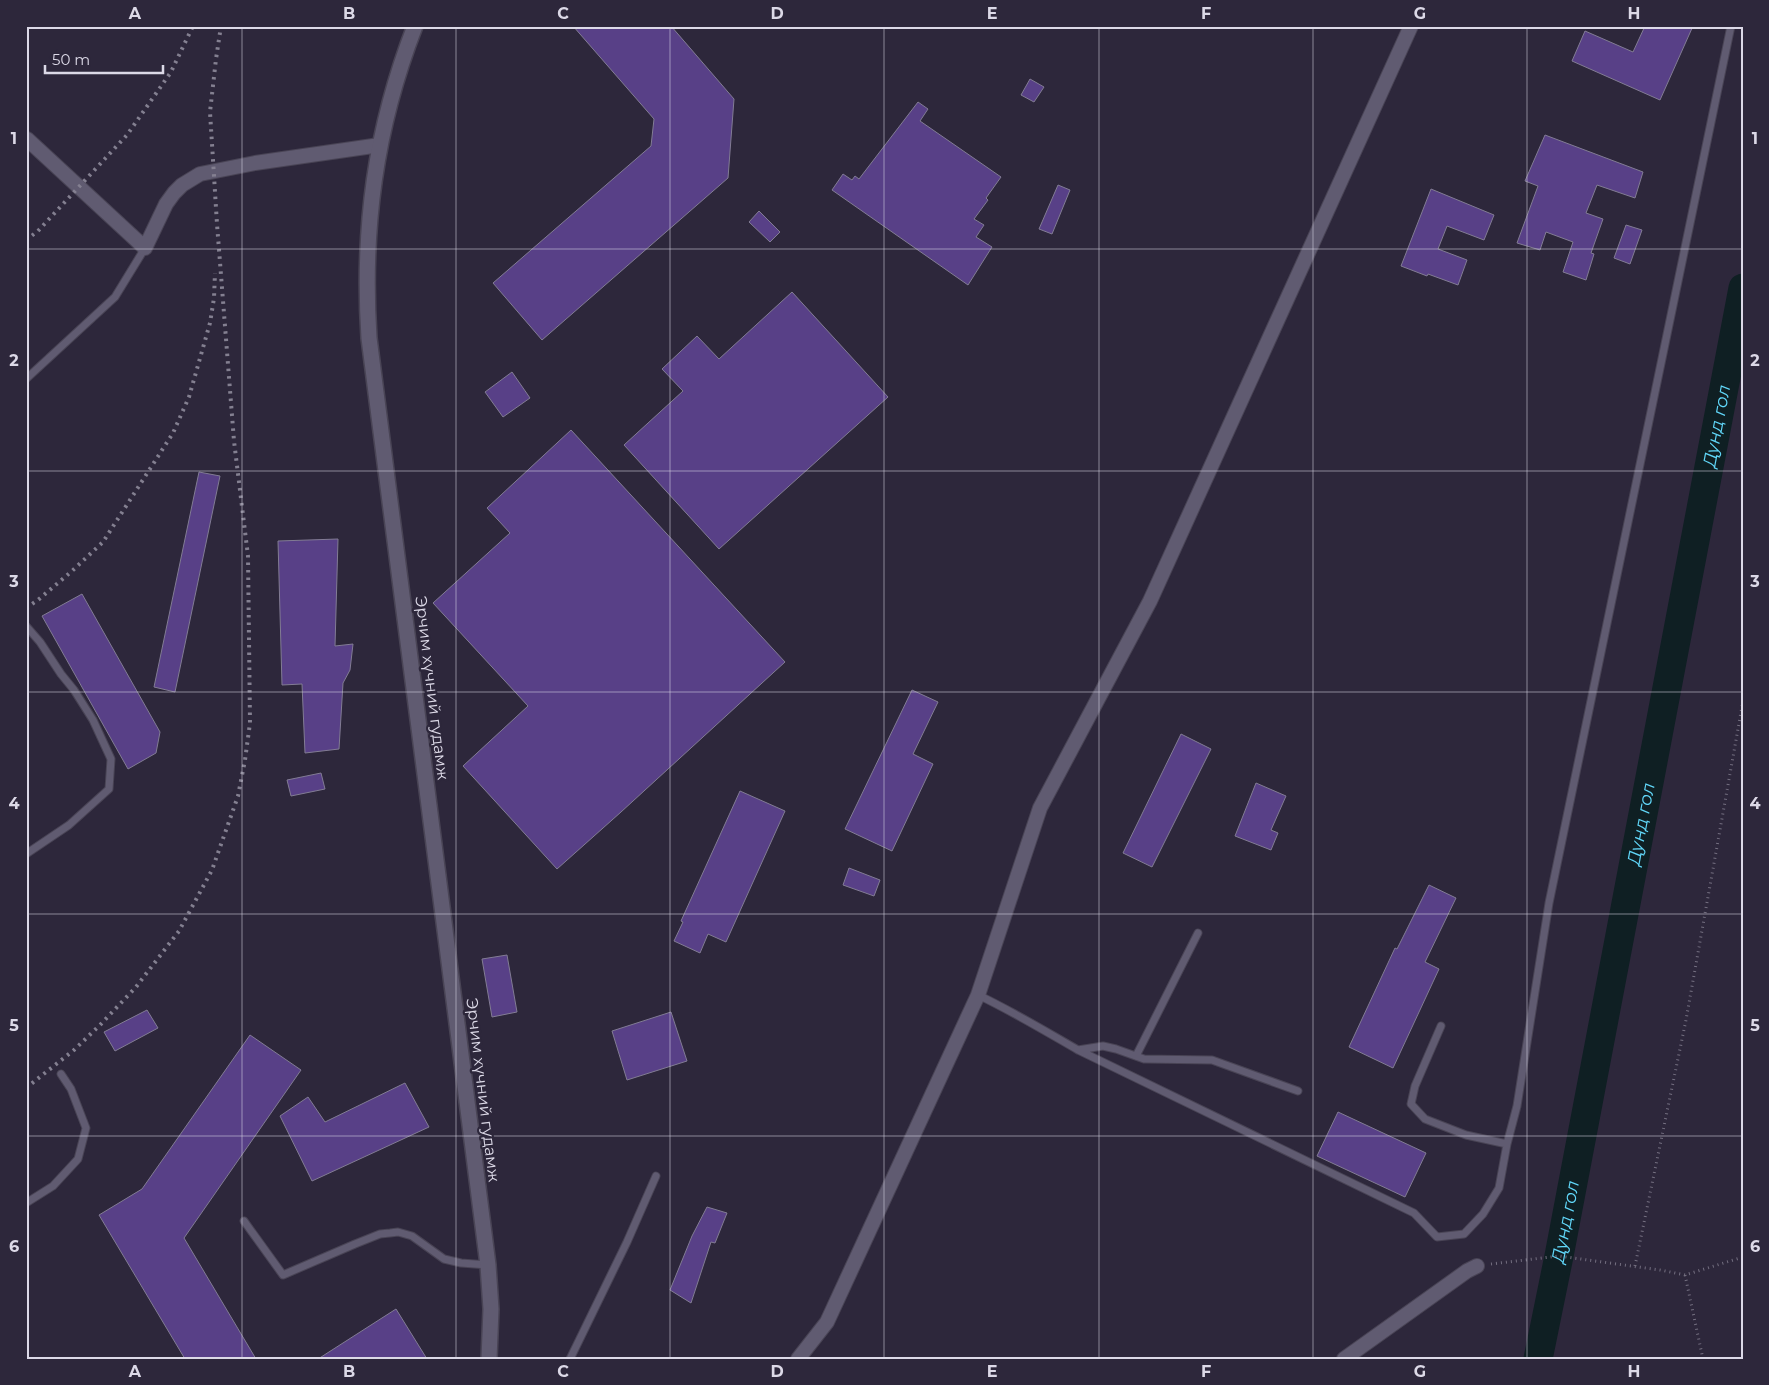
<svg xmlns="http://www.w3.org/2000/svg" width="1769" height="1385" font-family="Montserrat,sans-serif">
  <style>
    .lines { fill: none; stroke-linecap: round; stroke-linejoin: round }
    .river { stroke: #0f1f23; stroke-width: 29 }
    .building { fill: #584087; stroke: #827c94 }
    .lane-casing { stroke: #494455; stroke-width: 9 }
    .street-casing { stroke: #494455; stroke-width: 16 }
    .secondary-casing { stroke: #494455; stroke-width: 18 }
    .path { stroke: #746f80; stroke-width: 3; stroke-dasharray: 1 4; stroke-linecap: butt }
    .lane { stroke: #605b71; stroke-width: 7 }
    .street { stroke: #605b71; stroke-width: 14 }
    .secondary { stroke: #605b71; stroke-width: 15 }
    .rail { stroke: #848091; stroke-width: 4; stroke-dasharray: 2.5 5; stroke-linecap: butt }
    .grid { fill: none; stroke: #dcd9e7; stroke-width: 1; stroke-opacity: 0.55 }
    .labels { text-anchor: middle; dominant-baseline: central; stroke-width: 4.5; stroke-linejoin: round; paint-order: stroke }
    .street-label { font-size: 16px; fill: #dcd9e7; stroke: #2d273b }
    .water-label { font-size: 18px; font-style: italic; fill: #61d7f9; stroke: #2d273b }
    .neatline { fill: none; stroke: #dcd9e7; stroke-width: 2 }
    .grid-label { font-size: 16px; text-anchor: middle; font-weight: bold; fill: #dcd9e7 }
  </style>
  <rect width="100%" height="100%" fill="#2d273b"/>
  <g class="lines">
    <!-- river -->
    <path class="river" id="s1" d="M 1538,1359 L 1559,1256 L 1743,288"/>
  </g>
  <!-- building -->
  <path class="building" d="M 573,26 L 671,26 L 734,99 L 728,178 L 542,340 L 493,283 L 651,146 L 654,119 Z
    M 1645,26 L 1693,26 L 1660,100 L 1572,61 L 1585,31 L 1633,52 Z
    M 1030,79 L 1044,87 L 1034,102 L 1021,95 Z
    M 918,102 L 928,109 L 920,121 L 1001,177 L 986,198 L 988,200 L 974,219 L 984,225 L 976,237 L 992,247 L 968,285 L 832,190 L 843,174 L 852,180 L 855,176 L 859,179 Z
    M 1545,135 L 1643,172 L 1635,198 L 1597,185 L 1586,213 L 1603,219 L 1591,253 L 1594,254 L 1586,280 L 1563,272 L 1573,242 L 1546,232 L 1540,250 L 1517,243 L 1538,186 L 1525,181 Z
    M 1058,185 L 1070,190 L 1052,234 L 1039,229 Z
    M 1431,189 L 1494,215 L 1484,240 L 1447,226 L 1438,249 L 1467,260 L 1458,285 L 1428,274 L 1427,276 L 1401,266 Z
    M 759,211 L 780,232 L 770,242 L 749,222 Z
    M 1626,225 L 1642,230 L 1630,264 L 1614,258 Z
    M 792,292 L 888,397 L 719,549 L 624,445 L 683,391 L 662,369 L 697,336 L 719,359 Z
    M 512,372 L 530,398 L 503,417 L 485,392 Z
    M 571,430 L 785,662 L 621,812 L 557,869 L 463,766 L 528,706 L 433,603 L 510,533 L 487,508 Z
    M 199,472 L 220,476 L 175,692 L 154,687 Z
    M 338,539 L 335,646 L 353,644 L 350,670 L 343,683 L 339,749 L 305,753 L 302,684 L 282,685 L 278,541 Z
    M 82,594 L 160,732 L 156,753 L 128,769 L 42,616 Z
    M 912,690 L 938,702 L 913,754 L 933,764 L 892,851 L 845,829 Z
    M 1181,734 L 1211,749 L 1152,867 L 1123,853 Z
    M 321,773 L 325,789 L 291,796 L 287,780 Z
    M 1256,783 L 1286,796 L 1271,830 L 1278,833 L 1271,850 L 1235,836 Z
    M 740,791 L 785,811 L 726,942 L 708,934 L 700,953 L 674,941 L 683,922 L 681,921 Z
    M 849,868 L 880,880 L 874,896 L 843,885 Z
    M 1429,885 L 1456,898 L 1425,962 L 1439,969 L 1393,1068 L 1349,1047 L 1395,948 L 1397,949 Z
    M 507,955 L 517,1012 L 492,1017 L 482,959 Z
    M 147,1010 L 158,1028 L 115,1051 L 104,1032 Z
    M 671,1012 L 687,1061 L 627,1080 L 612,1031 Z
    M 250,1035 L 301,1070 L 184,1238 L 256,1359 L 185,1359 L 99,1215 L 142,1189 Z
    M 405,1083 L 429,1127 L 312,1181 L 280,1116 L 308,1097 L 325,1122 Z
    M 1338,1112 L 1426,1153 L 1405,1197 L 1317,1156 Z
    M 707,1207 L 727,1213 L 715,1243 L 711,1242 L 691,1303 L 670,1290 L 692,1236 Z
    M 396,1309 L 427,1359 L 318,1359 Z"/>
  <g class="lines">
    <defs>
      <path id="lane" d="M 26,379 L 115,297 L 145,248
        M 26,626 L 40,642 L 61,674 L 74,690 L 93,720 L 111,759 L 109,789 L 69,825 L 26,854
        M 978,995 C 1012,1011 1045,1031 1078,1050 L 1414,1213 L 1437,1237 L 1464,1234 L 1483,1214 L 1499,1188 L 1507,1144
        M 1441,1026 L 1415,1086 L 1411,1104 L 1425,1119 L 1466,1135 L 1507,1144 L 1517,1106 L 1549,903 L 1731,26
        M 1078,1050 L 1103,1046 L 1116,1049 L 1144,1059 L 1212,1060 L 1298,1091
        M 1136,1056 L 1198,933
        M 26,1203 L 53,1186 L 78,1159 L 86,1128 L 71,1089 L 61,1074
        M 244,1221 L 283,1275 L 355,1244 L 380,1234 L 390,1233 L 398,1232 L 412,1236 L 444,1259 L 461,1263 L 488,1265
        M 570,1359 L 627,1242 L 656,1176"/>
      <path id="street" d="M 26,140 L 27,139 L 145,248 L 166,204 L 174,193 L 182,185 L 200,174 L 255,163 L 380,145
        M 798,1359 L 827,1322 L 978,995 L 1040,808 L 1150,601 L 1411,26
        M 1344,1359 L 1467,1271 L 1477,1266"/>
      <path id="secondary" d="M 415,26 C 375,129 362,229 369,338 L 488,1265 L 491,1309 L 489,1359"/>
    </defs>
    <!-- lane casing -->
    <use href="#lane" class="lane-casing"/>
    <!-- street casing -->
    <use href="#street" class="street-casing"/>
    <!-- secondary casing -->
    <use href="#secondary" class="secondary-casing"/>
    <!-- path -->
    <path class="path" d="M 1491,1264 L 1559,1256 L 1660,1270 L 1685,1275 L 1743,1257
      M 1635,1266 L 1686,1020 L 1743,701
      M 1685,1275 L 1703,1359"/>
    <!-- lane -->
    <use href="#lane" class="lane"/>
    <!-- street -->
    <use href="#street" class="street"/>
    <!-- secondary -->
    <use href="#secondary" class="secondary"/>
    <!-- rail -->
    <path class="rail" d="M 26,240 L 38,231 L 127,135 L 171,72 L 193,26
      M 26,608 L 38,600 L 72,571 L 103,542 L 173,433 L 189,397 L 210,323 L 214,298 L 215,273
      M 26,1088 L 74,1050 L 100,1025 L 136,987 L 179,931 L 212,870 L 238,796 L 245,760 L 250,723 L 248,556 L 234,441 L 217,224 L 210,112 L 216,59 L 221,26"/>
  </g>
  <!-- grid -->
  <path class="grid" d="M 242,26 L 242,1359M 456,26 L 456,1359M 670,26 L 670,1359M 884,26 L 884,1359M 1099,26 L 1099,1359M 1313,26 L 1313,1359M 1527,26 L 1527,1359M 26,249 L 1743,249M 26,471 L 1743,471M 26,692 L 1743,692M 26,914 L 1743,914M 26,1136 L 1743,1136"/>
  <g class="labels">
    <!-- street labels -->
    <g class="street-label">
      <text transform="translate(432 688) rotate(83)">Эрчим хүчний гудамж</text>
      <text transform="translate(483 1090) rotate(83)">Эрчим хүчний гудамж</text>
    </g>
    <!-- water labels -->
    <g class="water-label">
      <text stroke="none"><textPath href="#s1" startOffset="950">Дунд гол</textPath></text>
      <text stroke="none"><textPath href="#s1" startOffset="545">Дунд гол</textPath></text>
      <text stroke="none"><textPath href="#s1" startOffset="140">Дунд гол</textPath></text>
    </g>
  </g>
  <!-- border -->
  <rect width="1769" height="1385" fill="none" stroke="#2d273b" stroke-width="55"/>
  <!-- scale -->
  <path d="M45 65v8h118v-8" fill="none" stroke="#dcd9e7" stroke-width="2.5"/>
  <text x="52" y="65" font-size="15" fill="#dcd9e7" stroke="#2d273b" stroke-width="4" paint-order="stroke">50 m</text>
  <rect x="28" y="28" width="1714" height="1330" class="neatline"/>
  <g class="grid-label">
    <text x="135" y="19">A</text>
    <text x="349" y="19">B</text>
    <text x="563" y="19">C</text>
    <text x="777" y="19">D</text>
    <text x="992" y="19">E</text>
    <text x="1206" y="19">F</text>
    <text x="1420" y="19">G</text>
    <text x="1634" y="19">H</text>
    <text x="14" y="144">1</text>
    <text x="1755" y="144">1</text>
    <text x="14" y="366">2</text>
    <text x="1755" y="366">2</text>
    <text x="14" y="587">3</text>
    <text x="1755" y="587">3</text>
    <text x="14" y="809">4</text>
    <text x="1755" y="809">4</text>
    <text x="14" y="1031">5</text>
    <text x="1755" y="1031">5</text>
    <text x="14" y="1252">6</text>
    <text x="1755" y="1252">6</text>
    <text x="135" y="1377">A</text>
    <text x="349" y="1377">B</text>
    <text x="563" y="1377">C</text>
    <text x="777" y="1377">D</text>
    <text x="992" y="1377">E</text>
    <text x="1206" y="1377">F</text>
    <text x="1420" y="1377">G</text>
    <text x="1634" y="1377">H</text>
  </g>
</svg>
